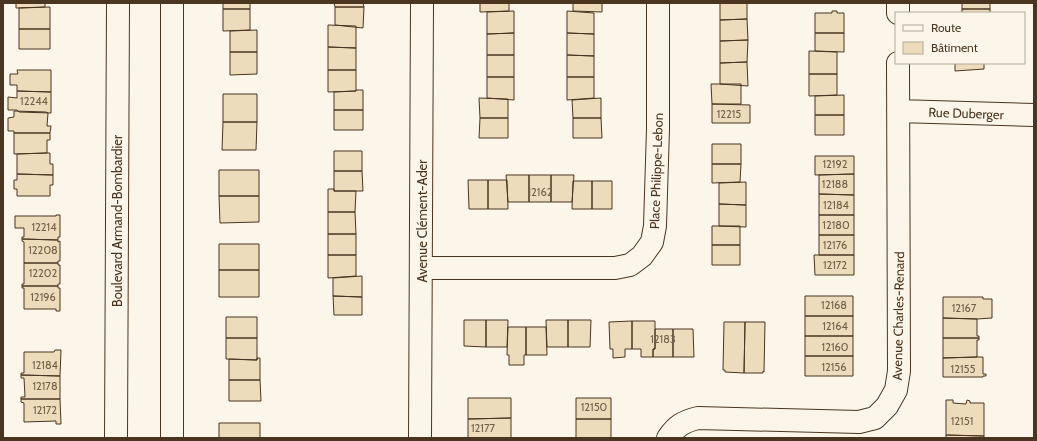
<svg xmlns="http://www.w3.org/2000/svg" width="1037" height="441" font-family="Cabin,sans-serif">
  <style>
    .building { fill: #ecdcbc; stroke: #4a3520 }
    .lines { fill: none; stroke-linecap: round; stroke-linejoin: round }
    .minor-casing { stroke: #4a3520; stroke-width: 24 }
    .minor { stroke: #fbf6e9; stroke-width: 22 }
    .labels { text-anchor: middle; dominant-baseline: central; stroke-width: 3; stroke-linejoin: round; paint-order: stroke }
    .number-label { font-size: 11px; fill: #725f47 }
    .street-label { font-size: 13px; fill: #4a3520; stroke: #fbf6e9 }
  </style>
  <rect width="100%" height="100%" fill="#fbf6e9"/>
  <!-- building -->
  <path class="building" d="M 16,3 L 45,3 L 45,7 L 16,8 Z
    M 223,3 L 250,3 L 250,9 L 223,9 Z
    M 334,3 L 363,3 L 364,7 L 335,7 Z
    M 480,3 L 509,3 L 509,11 L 480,12 Z
    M 573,3 L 602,3 L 602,12 L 573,11 Z
    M 720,3 L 747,3 L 747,19 L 720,20 Z
    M 962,3 L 990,3 L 990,9 L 962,9 Z
    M 50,7 L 50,29 L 19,29 L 19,8 Z
    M 335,7 L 364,7 L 363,28 L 335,25 Z
    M 223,9 L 250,9 L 250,30 L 223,31 Z
    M 962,9 L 990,9 L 990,13 L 962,13 Z
    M 514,11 L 514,33 L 487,34 L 487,12 Z
    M 567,11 L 594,13 L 594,34 L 567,33 Z
    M 832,11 L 837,11 L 837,13 L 844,13 L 844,33 L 815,33 L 815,13 L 832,13 Z
    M 747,19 L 748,40 L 720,41 L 720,20 Z
    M 328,25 L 356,26 L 356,48 L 328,47 Z
    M 19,29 L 50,29 L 50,49 L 19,49 Z
    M 257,30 L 257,52 L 230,52 L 230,31 Z
    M 514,33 L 514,55 L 487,55 L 487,34 Z
    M 567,33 L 594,34 L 594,56 L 567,55 Z
    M 815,33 L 844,33 L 844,52 L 815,51 Z
    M 748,40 L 747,62 L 720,63 L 720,41 Z
    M 328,47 L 356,48 L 356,70 L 328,70 Z
    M 809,51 L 837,52 L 837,74 L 809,74 Z
    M 230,52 L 257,52 L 257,74 L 230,75 Z
    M 487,55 L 514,55 L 514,77 L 487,77 Z
    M 567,55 L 594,56 L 594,77 L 567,77 Z
    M 747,62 L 748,86 L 720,84 L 720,63 Z
    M 955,63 L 984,63 L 984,69 L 955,71 Z
    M 17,70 L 51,70 L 51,92 L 17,91 L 17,85 L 10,85 L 10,74 L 18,74 Z
    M 328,70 L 356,70 L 356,91 L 328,92 Z
    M 809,74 L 837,74 L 837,95 L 809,96 Z
    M 487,77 L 514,77 L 514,100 L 487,98 Z
    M 567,77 L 594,77 L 594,98 L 567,100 Z
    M 711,84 L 741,84 L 741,104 L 712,104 Z
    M 356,90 L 363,90 L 363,110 L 334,110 L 334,92 L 356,91 Z
    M 17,91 L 51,92 L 51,113 L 19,112 L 17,110 L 8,110 L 8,97 L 17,98 Z
    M 223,94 L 257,94 L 257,122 L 223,122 Z
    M 844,95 L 844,115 L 815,115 L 815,96 Z
    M 479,98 L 508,99 L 508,118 L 480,118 Z
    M 601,98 L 601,118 L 573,118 L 572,100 Z
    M 712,104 L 750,105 L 750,123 L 712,123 Z
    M 334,110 L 363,110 L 363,130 L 334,130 Z
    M 14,111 L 46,112 L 48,113 L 47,126 L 51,126 L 50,133 L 14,133 L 14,131 L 8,131 L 8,118 L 14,117 Z
    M 815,115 L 844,115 L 844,135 L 815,135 Z
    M 480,118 L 508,118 L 508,138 L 479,138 Z
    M 573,118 L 601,118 L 602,138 L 573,138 Z
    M 223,122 L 257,122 L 256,150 L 222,150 Z
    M 14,133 L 50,133 L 50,140 L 47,140 L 47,153 L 14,154 Z
    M 712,144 L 741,144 L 741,164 L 712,164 Z
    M 334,151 L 362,151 L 362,171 L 334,171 Z
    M 46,153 L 50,153 L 50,164 L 53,164 L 53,175 L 17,174 L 17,154 Z
    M 815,156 L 854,156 L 854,174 L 815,175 Z
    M 712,164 L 741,164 L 740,182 L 712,183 Z
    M 219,170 L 259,170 L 259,196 L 219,196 Z
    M 334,171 L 362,171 L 363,191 L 334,191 Z
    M 17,174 L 53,175 L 53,185 L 50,185 L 50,196 L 17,196 L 17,189 L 14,189 L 14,180 L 17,180 Z
    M 854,174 L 854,195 L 819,194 L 819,175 Z
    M 506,175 L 529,175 L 529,202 L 508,202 Z
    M 529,175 L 551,175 L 551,202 L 529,202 Z
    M 551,175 L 574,175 L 572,202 L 551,202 Z
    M 468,180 L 488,180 L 488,209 L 469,209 Z
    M 488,180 L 507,180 L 508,209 L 488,209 Z
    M 573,181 L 592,181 L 592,209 L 572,209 Z
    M 592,181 L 612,181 L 612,209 L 592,209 Z
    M 746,182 L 746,205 L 719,204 L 719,183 Z
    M 328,189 L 334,189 L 334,191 L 356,191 L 355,212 L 328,212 Z
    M 819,194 L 854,195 L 854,215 L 819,215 Z
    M 219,196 L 259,196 L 259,222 L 220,223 Z
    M 719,204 L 746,205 L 746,227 L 719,226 Z
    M 328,212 L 355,212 L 356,234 L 328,234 Z
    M 56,215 L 60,215 L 60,237 L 58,237 L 58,240 L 22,239 L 22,237 L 24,237 L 24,228 L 15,228 L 15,216 L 56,216 Z
    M 819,215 L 854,215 L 854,235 L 819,235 Z
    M 712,226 L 740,226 L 740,245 L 712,245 Z
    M 328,234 L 356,234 L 356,255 L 328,255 Z
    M 819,235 L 854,235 L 854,255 L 819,255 Z
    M 22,239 L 58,240 L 58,242 L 60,241 L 60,261 L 58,261 L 58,263 L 24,263 L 24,242 L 22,241 Z
    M 219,244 L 259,244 L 259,270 L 219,270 Z
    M 712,245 L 740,245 L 740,265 L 712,265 Z
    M 328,255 L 356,255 L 356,276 L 328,278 Z
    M 814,255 L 854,255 L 854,275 L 815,275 Z
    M 24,263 L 58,263 L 58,265 L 60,265 L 60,284 L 58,284 L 58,286 L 22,286 L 22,284 L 24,284 Z
    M 219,270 L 259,270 L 259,297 L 219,297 Z
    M 362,276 L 362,297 L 333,296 L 333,278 Z
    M 22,286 L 58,286 L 58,288 L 60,288 L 60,311 L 56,311 L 56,309 L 24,309 L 24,288 L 22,288 Z
    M 333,296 L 362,297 L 362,315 L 334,315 Z
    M 805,296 L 853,296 L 853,316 L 805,316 Z
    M 943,297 L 983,297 L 983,299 L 992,299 L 992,318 L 977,319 L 943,318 Z
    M 805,316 L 853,316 L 853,336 L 805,336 Z
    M 226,317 L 257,317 L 257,338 L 226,338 Z
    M 943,318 L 977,319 L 977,336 L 979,336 L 979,338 L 943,338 Z
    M 464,320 L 486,320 L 486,347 L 464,346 Z
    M 486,320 L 508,320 L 507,347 L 486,347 Z
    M 546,320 L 568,320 L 568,347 L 547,347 Z
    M 568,320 L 591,320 L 590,347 L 568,347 Z
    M 632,321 L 632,349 L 625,349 L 625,357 L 613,358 L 613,349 L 610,349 L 609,322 Z
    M 632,321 L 655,321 L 655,349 L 653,349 L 653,357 L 641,357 L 641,349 L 632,349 Z
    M 724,322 L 745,322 L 744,373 L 725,372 L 725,370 L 723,370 Z
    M 745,322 L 765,322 L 764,372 L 763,371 L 763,373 L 744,373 Z
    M 508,327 L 526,327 L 526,355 L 524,355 L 524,365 L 509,365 L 509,355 L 507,355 Z
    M 526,327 L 546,327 L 547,355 L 526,355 Z
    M 655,329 L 673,329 L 673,357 L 653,357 L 653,349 L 655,349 Z
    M 673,329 L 693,329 L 694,357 L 673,357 Z
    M 805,336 L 853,336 L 853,356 L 805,356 Z
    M 226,338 L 257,338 L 257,360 L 226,359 Z
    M 943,338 L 979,338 L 979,340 L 977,340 L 977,357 L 943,358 Z
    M 55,350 L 61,350 L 60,376 L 21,375 L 21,373 L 24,373 L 24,352 L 54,352 Z
    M 805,356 L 853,356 L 853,376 L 805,376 Z
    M 977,357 L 983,357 L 983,374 L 986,374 L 986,376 L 983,376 L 983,377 L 943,377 L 943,358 Z
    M 257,358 L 260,358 L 260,380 L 229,380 L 229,359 L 257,360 Z
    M 21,375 L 60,376 L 60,399 L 21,399 L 21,397 L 25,397 L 24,378 L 21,378 Z
    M 229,380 L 260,380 L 261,401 L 229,401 Z
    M 468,398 L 511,398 L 511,418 L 468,419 Z
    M 576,398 L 611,398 L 611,419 L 576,419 Z
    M 21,399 L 60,399 L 61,424 L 56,424 L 56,421 L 24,422 L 24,403 L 21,402 Z
    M 946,400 L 953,400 L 953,403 L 966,404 L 967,400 L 970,401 L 970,403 L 984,403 L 984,436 L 946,435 Z
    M 511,418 L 511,438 L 468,438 L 468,419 Z
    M 576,419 L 611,419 L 611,438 L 576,438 Z
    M 219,423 L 260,423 L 260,438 L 219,438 Z
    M 946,435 L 984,436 L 984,438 L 946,438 Z"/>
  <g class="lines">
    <defs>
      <path id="minor" d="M 898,3 L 898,13
        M 898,111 L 1034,115
        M 422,268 L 615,268 L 630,265 L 642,256 L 652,242 L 655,226 L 658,129 L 658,3
        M 116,438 L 118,3
        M 172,438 L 172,3
        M 420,438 L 422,3
        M 668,438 C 677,425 683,422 698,418 L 859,422 L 875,418 L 887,406 L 896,390 L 899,371 L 898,63"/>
    </defs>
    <!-- minor casing -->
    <use href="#minor" class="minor-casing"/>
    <!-- minor -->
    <use href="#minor" class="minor"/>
  </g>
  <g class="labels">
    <!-- number labels -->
    <g class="number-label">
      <text x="34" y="101">12244</text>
      <text x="729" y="114">12215</text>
      <text x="835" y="164">12192</text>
      <text x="835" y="184">12188</text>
      <text x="540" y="192">12162</text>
      <text x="836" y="205">12184</text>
      <text x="836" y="225">12180</text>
      <text x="44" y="227">12214</text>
      <text x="835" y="245">12176</text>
      <text x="43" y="250">12208</text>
      <text x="835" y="265">12172</text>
      <text x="43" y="273">12202</text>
      <text x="43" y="297">12196</text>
      <text x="834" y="305">12168</text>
      <text x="964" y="308">12167</text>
      <text x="835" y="326">12164</text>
      <text x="663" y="339">12183</text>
      <text x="835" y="347">12160</text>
      <text x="45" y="365">12184</text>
      <text x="834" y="367">12156</text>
      <text x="963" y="369">12155</text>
      <text x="45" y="386">12178</text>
      <text x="594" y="407">12150</text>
      <text x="45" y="410">12172</text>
      <text x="962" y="421">12151</text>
      <text x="483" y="428">12177</text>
    </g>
    <!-- street labels -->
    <g class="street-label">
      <text transform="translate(966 113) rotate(2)">Rue Duberger</text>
      <text transform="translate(656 171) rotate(-88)">Place Philippe-Lebon</text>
      <text transform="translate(117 221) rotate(-90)">Boulevard Armand-Bombardier</text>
      <text transform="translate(422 221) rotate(-90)">Avenue Clément-Ader</text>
      <text transform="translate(898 316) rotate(-89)">Avenue Charles-Renard</text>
    </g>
  </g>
  <!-- border -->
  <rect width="1037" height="441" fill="none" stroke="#4a3520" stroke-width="8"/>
  <!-- legend -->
  <rect x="895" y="12" width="130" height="52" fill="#fbf6e9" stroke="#b4a999"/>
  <rect x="903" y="25" width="20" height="6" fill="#fbf6e9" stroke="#b4a999"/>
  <text x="931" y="32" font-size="12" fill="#4a3520">Route</text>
  <rect x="903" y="42" width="20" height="12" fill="#ecdcbc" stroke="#b4a999"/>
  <text x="931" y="52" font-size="12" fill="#4a3520">Bâtiment</text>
</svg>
